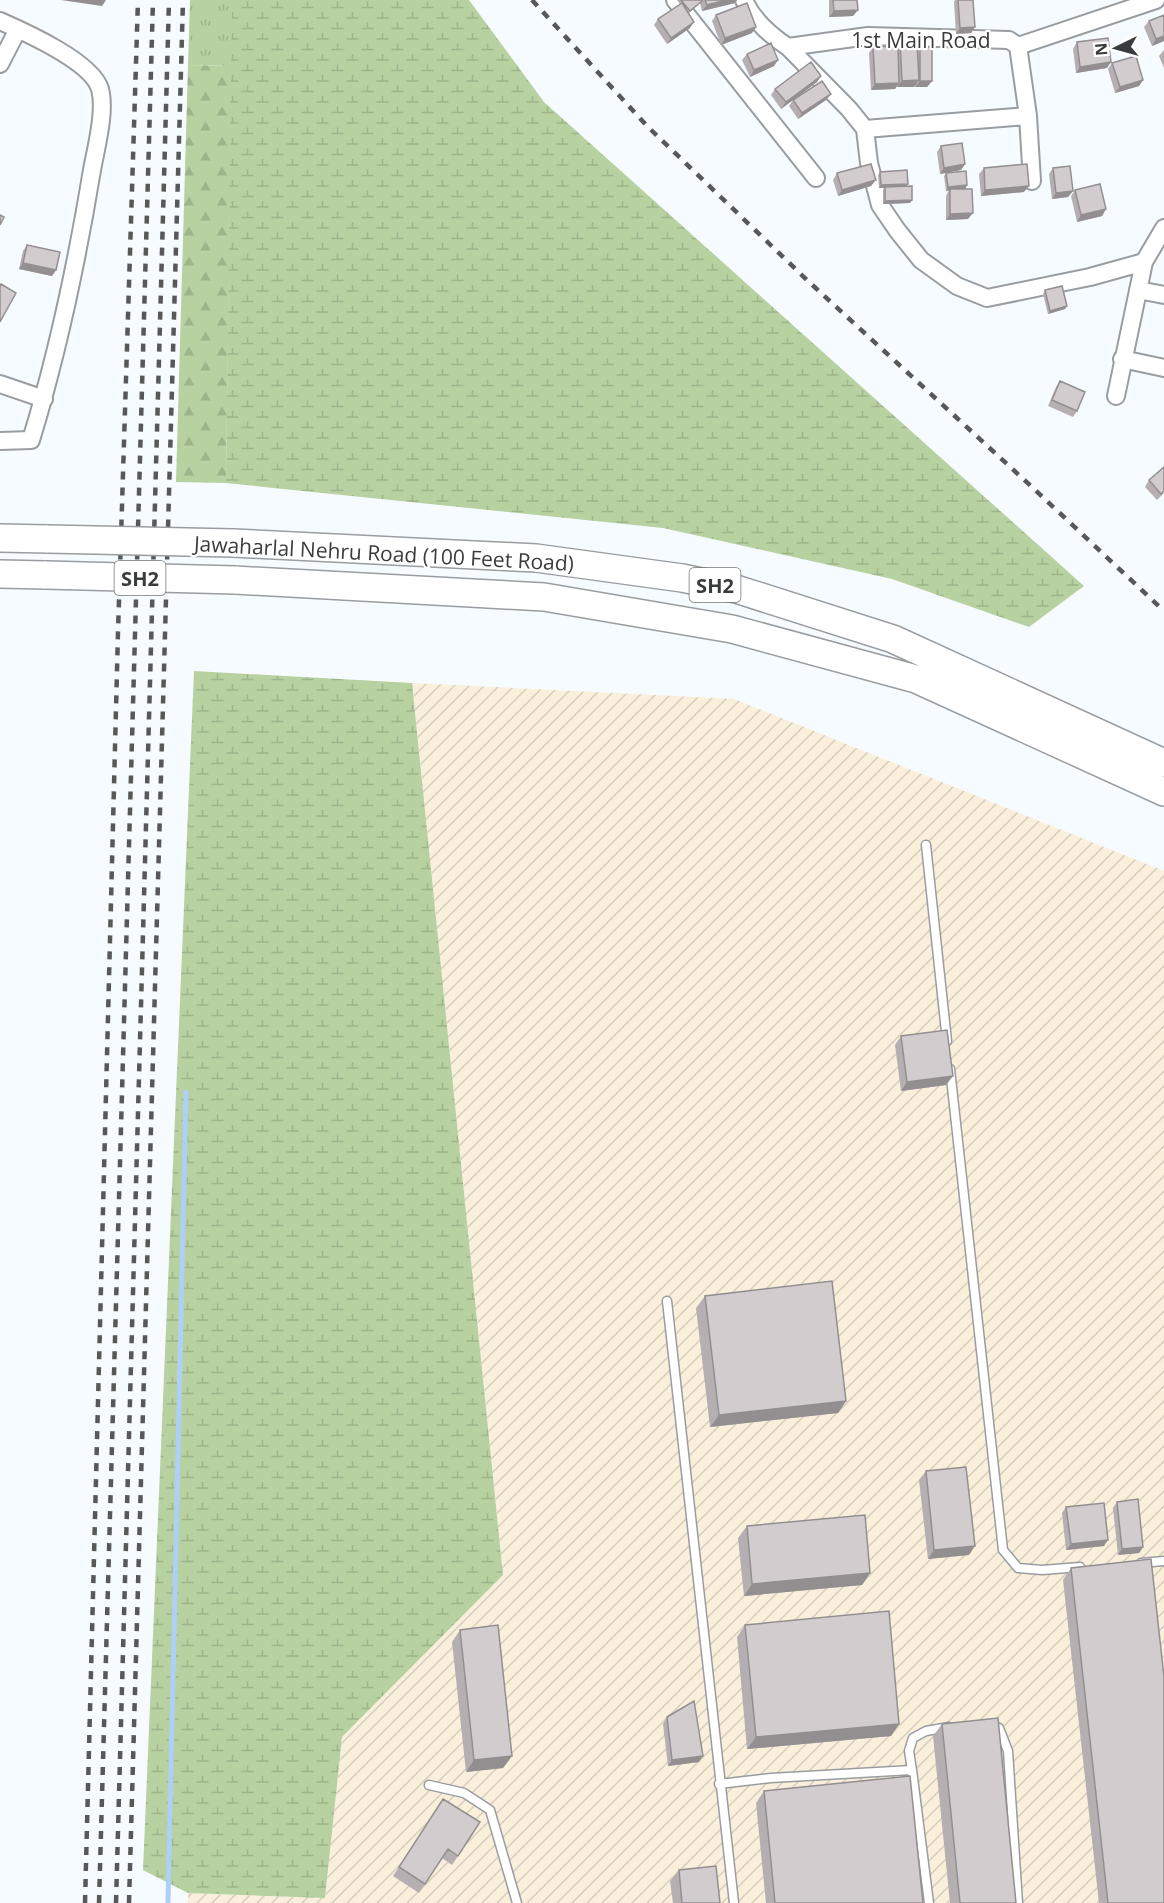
<svg xmlns="http://www.w3.org/2000/svg" width="1164" height="1903" font-family="'Open Sans',sans-serif">
  <style>
    .industrial { fill: url(#industrial-furrows) }
    .grass { fill: url(#grass-tufts) }
    .forest { fill: url(#forest-firs) }
    .wetland { fill: url(#wetland-marsh) }
    .lines { fill: none; stroke-linecap: round; stroke-linejoin: round }
    .stream { stroke: #aed0f7; stroke-width: 5 }
    .lane-casing { stroke: #999da1; stroke-width: 11 }
    .street-casing { stroke: #999da1; stroke-width: 20 }
    .primary-casing { stroke: #999da1; stroke-width: 30 }
    .lane { stroke: #fff; stroke-width: 8 }
    .street { stroke: #fff; stroke-width: 16 }
    .primary { stroke: #fff; stroke-width: 27 }
    .rail { stroke: #565859; stroke-width: 4.5; stroke-dasharray: 8 8; stroke-linecap: butt }
    .primary-bridge-casing { stroke: #999da1; stroke-width: 30; stroke-linecap: butt }
    .primary-bridge { stroke: #fff; stroke-width: 27 }
    .wall { fill: #b5afb2 }
    .shaded-wall { fill: #938f91 }
    .building { fill: #d2cccf; stroke: #938f91; stroke-width: 1.5 }
    .labels { text-anchor: middle; dominant-baseline: central; stroke-width: 4.5; stroke-linejoin: round; paint-order: stroke }
    .shield { fill: #fff; stroke: #747676; stroke-width: 1.5 }
    .shield-label { font-size: 20px; font-weight: bold; fill: #393b3c }
    .street-label { font-size: 21px; fill: #393b3c; stroke: #fff }
  </style>
  <defs>
    <pattern id="industrial-furrows" width="10" height="10" patternUnits="userSpaceOnUse" patternTransform="scale(1.5)"><rect width="10" height="10" fill="#f9efda"/><path d="M-1 1l2-2M0 10L10 0M9 11l2-2" fill="none" stroke="#d6cebc"/></pattern>
    <pattern id="grass-tufts" width="24" height="20" patternUnits="userSpaceOnUse" patternTransform="scale(1.5)"><rect width="24" height="20" fill="#b7d1a0"/><path d="M3 7l-1-3M5 7V3M7 7l1-3M15 17l-1-3M17 17v-4M19 17l1-3" fill="none" stroke="#9eb48b"/></pattern>
    <pattern id="forest-firs" width="22" height="20" patternUnits="userSpaceOnUse" patternTransform="scale(1.5)"><rect width="22" height="20" fill="#b7d1a0"/><path d="M5 1l3.5 6h-7zM16 11l3.5 6h-7z" fill="#9eb48b"/></pattern>
    <pattern id="wetland-marsh" width="20" height="14" patternUnits="userSpaceOnUse" patternTransform="scale(1.5)"><rect width="20" height="14" fill="#b7d1a0"/><path d="M1 5h8M5 5V1M11 12h8M15 12V8" fill="none" stroke="#9eb48b"/></pattern>
  </defs>
  <rect width="100%" height="100%" fill="#f6fbff"/>
  <!-- industrial -->
  <path class="industrial" d="M 412,683 L 734,699 L 1164,871 L 1164,1903 L 188,1903 L 188,1893 L 325,1898 L 342,1737 L 503,1575 Z"/>
  <!-- grass -->
  <path class="grass" d="M 190,0 L 232,0 L 232,66 L 188,65 Z"/>
  <!-- forest -->
  <path class="forest" d="M 188,65 L 232,66 L 226,483 L 176,482 Z"/>
  <!-- wetland -->
  <path class="wetland" d="M 232,0 L 469,0 L 544,102 L 1084,586 L 1029,627 L 892,579 L 663,528 L 226,483 Z
    M 194,671 L 412,683 L 503,1575 L 342,1737 L 325,1898 L 188,1893 L 143,1870 Z"/>
  <g class="lines">
    <!-- stream -->
    <path class="stream" d="M 168,1903 L 186,1092"/>
    <defs>
      <path id="lane" d="M 926,845 L 947,1041
        M 950,1069 L 1003,1550 L 1018,1568 L 1042,1570 L 1080,1567
        M 667,1301 L 734,1903
        M 1141,1563 L 1164,1561
        M 991,1725 L 999,1728 L 1008,1751 L 1018,1903
        M 912,1770 L 909,1751 L 913,1738 L 926,1731 L 949,1727
        M 719,1784 L 771,1778 L 912,1770 L 929,1903
        M 429,1785 L 464,1793 L 490,1810 L 517,1903"/>
      <path id="street" d="M 675,0 L 816,178
        M 744,0 C 752,19 771,36 788,47 L 849,109 L 865,129 L 869,163 L 880,205 L 897,230 L 921,260 L 957,286 L 987,298 L 1090,277 L 1144,262 L 1164,228
        M 0,21 C 25,32 92,62 100,89 C 106,111 96,148 92,170 C 77,261 58,352 31,440 L 0,441
        M 1018,46 L 1156,0
        M 788,47 L 868,36 L 1009,40 L 1018,46 L 1028,116 L 1032,181
        M 0,64 L 18,29
        M 865,129 L 1028,116
        M 1138,290 L 1164,295
        M 1122,359 L 1164,368
        M 0,384 L 44,399
        M 1116,396 L 1144,262"/>
      <path id="primary" d="M 0,538 L 48,539
        M 233,543 L 536,558 L 682,578 L 736,589 L 893,639 L 1164,763
        M 0,574 L 46,575
        M 235,580 L 544,597 L 732,629 L 916,679 L 1164,792"/>
    </defs>
    <!-- lane casing -->
    <use href="#lane" class="lane-casing"/>
    <!-- street casing -->
    <use href="#street" class="street-casing"/>
    <!-- primary casing -->
    <use href="#primary" class="primary-casing"/>
    <!-- lane -->
    <use href="#lane" class="lane"/>
    <!-- street -->
    <use href="#street" class="street"/>
    <!-- primary -->
    <use href="#primary" class="primary"/>
    <!-- rail -->
    <path class="rail" d="M 532,0 L 647,126 L 808,281 L 1032,487 L 1164,611
      M 85,1903 L 118,632 L 138,0
      M 99,1903 L 153,0
      M 116,1903 L 169,0
      M 129,1903 L 183,0"/>
    <defs>
      <path id="primary-bridge" d="M 48,539 L 233,543
        M 46,575 L 235,580"/>
    </defs>
    <!-- primary-bridge casing -->
    <use href="#primary-bridge" class="primary-bridge-casing"/>
    <!-- primary-bridge -->
    <use href="#primary-bridge" class="primary-bridge"/>
  </g>
  <!-- wall -->
  <path class="wall" d="M 677,0 L 737,0 L 735,3 L 702,11 L 700,3 L 688,14 L 690,28 L 667,44 L 654,25 L 658,19 L 680,4 Z
    M 829,0 L 857,0 L 858,10 L 853,16 L 829,17 Z
    M 955,0 L 973,0 L 975,27 L 971,33 L 956,34 L 954,2 Z
    M 716,15 L 752,33 L 721,45 L 712,21 Z
    M 1149,21 L 1164,41 L 1152,46 L 1144,27 Z
    M 1077,42 L 1107,68 L 1076,73 L 1073,49 Z
    M 900,43 L 917,50 L 920,47 L 932,81 L 927,87 L 915,87 L 915,85 L 914,87 L 897,87 L 897,86 L 895,89 L 871,90 L 869,53 L 873,47 L 898,46 Z
    M 1164,50 L 1164,68 L 1159,56 Z
    M 747,54 L 774,66 L 750,77 L 742,60 Z
    M 1112,63 L 1143,80 L 1139,86 L 1115,93 L 1108,69 Z
    M 821,76 L 817,82 L 781,109 L 771,95 L 775,89 Z
    M 831,94 L 826,100 L 798,119 L 789,106 L 793,100 Z
    M 941,146 L 965,164 L 961,170 L 940,174 L 937,152 Z
    M 984,168 L 1024,192 L 981,196 L 979,174 Z
    M 1053,168 L 1073,191 L 1068,197 L 1052,199 L 1049,174 Z
    M 880,172 L 906,186 L 912,200 L 910,203 L 883,204 L 883,190 L 884,188 L 879,188 L 878,175 Z
    M 837,173 L 871,186 L 838,196 L 833,180 Z
    M 946,173 L 967,185 L 965,189 L 957,189 L 968,219 L 946,220 L 946,196 L 949,190 L 946,191 L 944,176 Z
    M 1075,190 L 1106,209 L 1102,216 L 1077,222 L 1071,196 Z
    M 27,245 L 56,270 L 52,276 L 19,269 L 23,251 Z
    M 1045,290 L 1067,306 L 1065,309 L 1048,314 L 1043,294 Z
    M 1060,381 L 1077,411 L 1073,417 L 1048,406 L 1056,387 Z
    M 1149,480 L 1164,493 L 1157,500 L 1145,487 Z
    M 901,1036 L 946,1085 L 901,1091 L 895,1045 Z
    M 705,1296 L 846,1401 L 838,1413 L 710,1427 L 696,1308 Z
    M 926,1471 L 969,1555 L 928,1559 L 919,1480 Z
    M 1117,1502 L 1143,1547 L 1139,1553 L 1118,1555 L 1113,1508 Z
    M 1066,1507 L 1104,1546 L 1066,1550 L 1062,1513 Z
    M 747,1526 L 870,1573 L 862,1585 L 744,1596 L 738,1538 Z
    M 1071,1568 L 1164,1903 L 1099,1903 L 1063,1580 Z
    M 745,1625 L 899,1724 L 891,1736 L 747,1749 L 737,1637 Z
    M 460,1630 L 512,1756 L 503,1768 L 466,1772 L 452,1642 Z
    M 667,1717 L 699,1762 L 668,1766 L 663,1724 Z
    M 942,1724 L 1016,1903 L 950,1903 L 933,1736 Z
    M 764,1791 L 923,1903 L 766,1903 L 756,1803 Z
    M 443,1799 L 458,1856 L 452,1865 L 442,1858 L 419,1893 L 393,1876 Z
    M 679,1870 L 720,1903 L 673,1903 L 670,1881 Z"/>
  <!-- shaded-wall -->
  <path class="shaded-wall" d="M 61,0 L 106,0 L 102,6 Z
    M 727,0 L 737,0 L 735,3 L 702,11 L 707,5 Z
    M 858,10 L 853,16 L 829,17 L 834,11 Z
    M 694,22 L 690,28 L 667,44 L 671,38 Z
    M 756,27 L 752,33 L 721,45 L 725,38 Z
    M 975,27 L 971,33 L 956,34 L 960,28 Z
    M 1164,36 L 1164,41 L 1152,46 L 1156,39 Z
    M 778,60 L 774,66 L 750,77 L 754,70 Z
    M 1111,62 L 1107,68 L 1076,73 L 1080,67 Z
    M 821,76 L 817,82 L 781,109 L 786,102 Z
    M 919,80 L 914,87 L 897,87 L 902,81 Z
    M 1143,80 L 1139,86 L 1115,93 L 1120,87 Z
    M 920,81 L 932,81 L 927,87 L 915,87 Z
    M 899,83 L 895,89 L 871,90 L 875,84 Z
    M 831,94 L 826,100 L 798,119 L 802,113 Z
    M 965,164 L 961,170 L 940,174 L 944,168 Z
    M 876,180 L 871,186 L 838,196 L 842,190 Z
    M 908,184 L 906,187 L 879,188 L 881,185 Z
    M 967,185 L 965,189 L 946,191 L 948,187 Z
    M 1029,186 L 1024,192 L 981,196 L 985,190 Z
    M 1073,191 L 1068,197 L 1052,199 L 1056,193 Z
    M 912,200 L 910,203 L 883,204 L 885,201 Z
    M 1106,209 L 1102,216 L 1077,222 L 1081,215 Z
    M 973,213 L 968,219 L 946,220 L 950,214 Z
    M 23,263 L 56,270 L 52,276 L 19,269 Z
    M 1067,306 L 1065,309 L 1048,314 L 1050,311 Z
    M 953,1076 L 946,1085 L 901,1091 L 907,1082 Z
    M 846,1401 L 838,1413 L 710,1427 L 719,1415 Z
    M 1108,1540 L 1104,1546 L 1066,1550 L 1071,1544 Z
    M 975,1546 L 969,1555 L 928,1559 L 934,1550 Z
    M 1143,1547 L 1139,1553 L 1118,1555 L 1122,1549 Z
    M 870,1573 L 862,1585 L 744,1596 L 752,1584 Z
    M 899,1724 L 891,1736 L 747,1749 L 756,1737 Z
    M 512,1756 L 503,1768 L 466,1772 L 474,1760 Z
    M 703,1756 L 699,1762 L 668,1766 L 672,1760 Z"/>
  <!-- building -->
  <path class="building" d="M 681,0 L 701,0 L 702,1 L 690,11 Z
    M 705,0 L 727,0 L 707,5 Z
    M 833,0 L 857,0 L 858,10 L 834,11 Z
    M 958,0 L 973,0 L 975,27 L 960,28 Z
    M 682,3 L 694,22 L 671,38 L 658,19 Z
    M 747,3 L 756,27 L 725,38 L 716,15 Z
    M 1164,15 L 1164,36 L 1156,39 L 1149,21 Z
    M 1108,38 L 1111,62 L 1080,67 L 1077,42 Z
    M 771,43 L 778,60 L 754,70 L 747,54 Z
    M 900,43 L 917,43 L 919,80 L 902,81 Z
    M 898,46 L 899,83 L 875,84 L 873,47 Z
    M 920,47 L 932,47 L 932,81 L 920,81 Z
    M 1136,56 L 1143,80 L 1120,87 L 1112,63 Z
    M 811,62 L 821,76 L 786,102 L 775,89 Z
    M 822,81 L 831,94 L 802,113 L 793,100 Z
    M 962,143 L 965,164 L 944,168 L 941,146 Z
    M 871,164 L 876,180 L 842,190 L 837,173 Z
    M 1027,164 L 1029,186 L 985,190 L 984,168 Z
    M 1070,166 L 1073,191 L 1056,193 L 1053,168 Z
    M 907,170 L 908,184 L 881,185 L 880,172 Z
    M 966,171 L 967,185 L 948,187 L 946,173 Z
    M 1100,184 L 1106,209 L 1081,215 L 1075,190 Z
    M 912,186 L 912,200 L 885,201 L 885,187 Z
    M 950,189 L 972,189 L 973,213 L 950,214 Z
    M 0,215 L 4,217 L 0,225 Z
    M 27,245 L 60,252 L 56,270 L 23,263 Z
    M 1,284 L 16,293 L 0,322 L 0,286 Z
    M 1062,286 L 1067,306 L 1050,311 L 1045,290 Z
    M 1060,381 L 1085,392 L 1077,411 L 1052,400 Z
    M 1164,467 L 1164,491 L 1161,494 L 1149,480 Z
    M 947,1030 L 953,1076 L 907,1082 L 901,1036 Z
    M 832,1281 L 846,1401 L 719,1415 L 705,1296 Z
    M 966,1467 L 975,1546 L 934,1550 L 926,1471 Z
    M 1138,1499 L 1143,1547 L 1122,1549 L 1117,1502 Z
    M 1104,1503 L 1108,1540 L 1071,1544 L 1066,1507 Z
    M 865,1515 L 870,1573 L 752,1584 L 747,1526 Z
    M 1151,1559 L 1164,1677 L 1164,1903 L 1108,1903 L 1071,1568 Z
    M 889,1611 L 899,1724 L 756,1737 L 745,1625 Z
    M 498,1625 L 512,1756 L 474,1760 L 460,1630 Z
    M 694,1701 L 703,1756 L 672,1760 L 667,1717 Z
    M 998,1718 L 1016,1903 L 960,1903 L 942,1724 Z
    M 910,1776 L 923,1903 L 775,1903 L 764,1791 Z
    M 443,1799 L 480,1822 L 458,1856 L 448,1849 L 425,1884 L 399,1867 Z
    M 716,1866 L 720,1903 L 682,1903 L 679,1870 Z"/>
  <g class="labels">
    <!-- shield labels -->
    <g class="shield">
      <rect x="114.5" y="561" width="51" height="34" rx="4.5"/>
      <rect x="689.5" y="568" width="51" height="34" rx="4.5"/>
    </g>
    <g class="shield-label">
      <text x="140" y="578">SH2</text>
      <text x="715" y="585">SH2</text>
    </g>
    <!-- street labels -->
    <g class="street-label">
      <text x="921" y="40">1st Main Road</text>
      <text transform="translate(384 553) rotate(3)">Jawaharlal Nehru Road (100 Feet Road)</text>
    </g>
  </g>
  <!-- north arrow -->
  <g transform="translate(1116 48) rotate(265)" stroke="#ffffff" stroke-width="4.5" paint-order="stroke">
  <path d="M0-4.5L10 22L0 15L-10 22Z" fill="#393b3c"/>
  <text y="-9" font-size="16" font-weight="bold" text-anchor="middle" fill="#393b3c">N</text>
  </g>
</svg>
